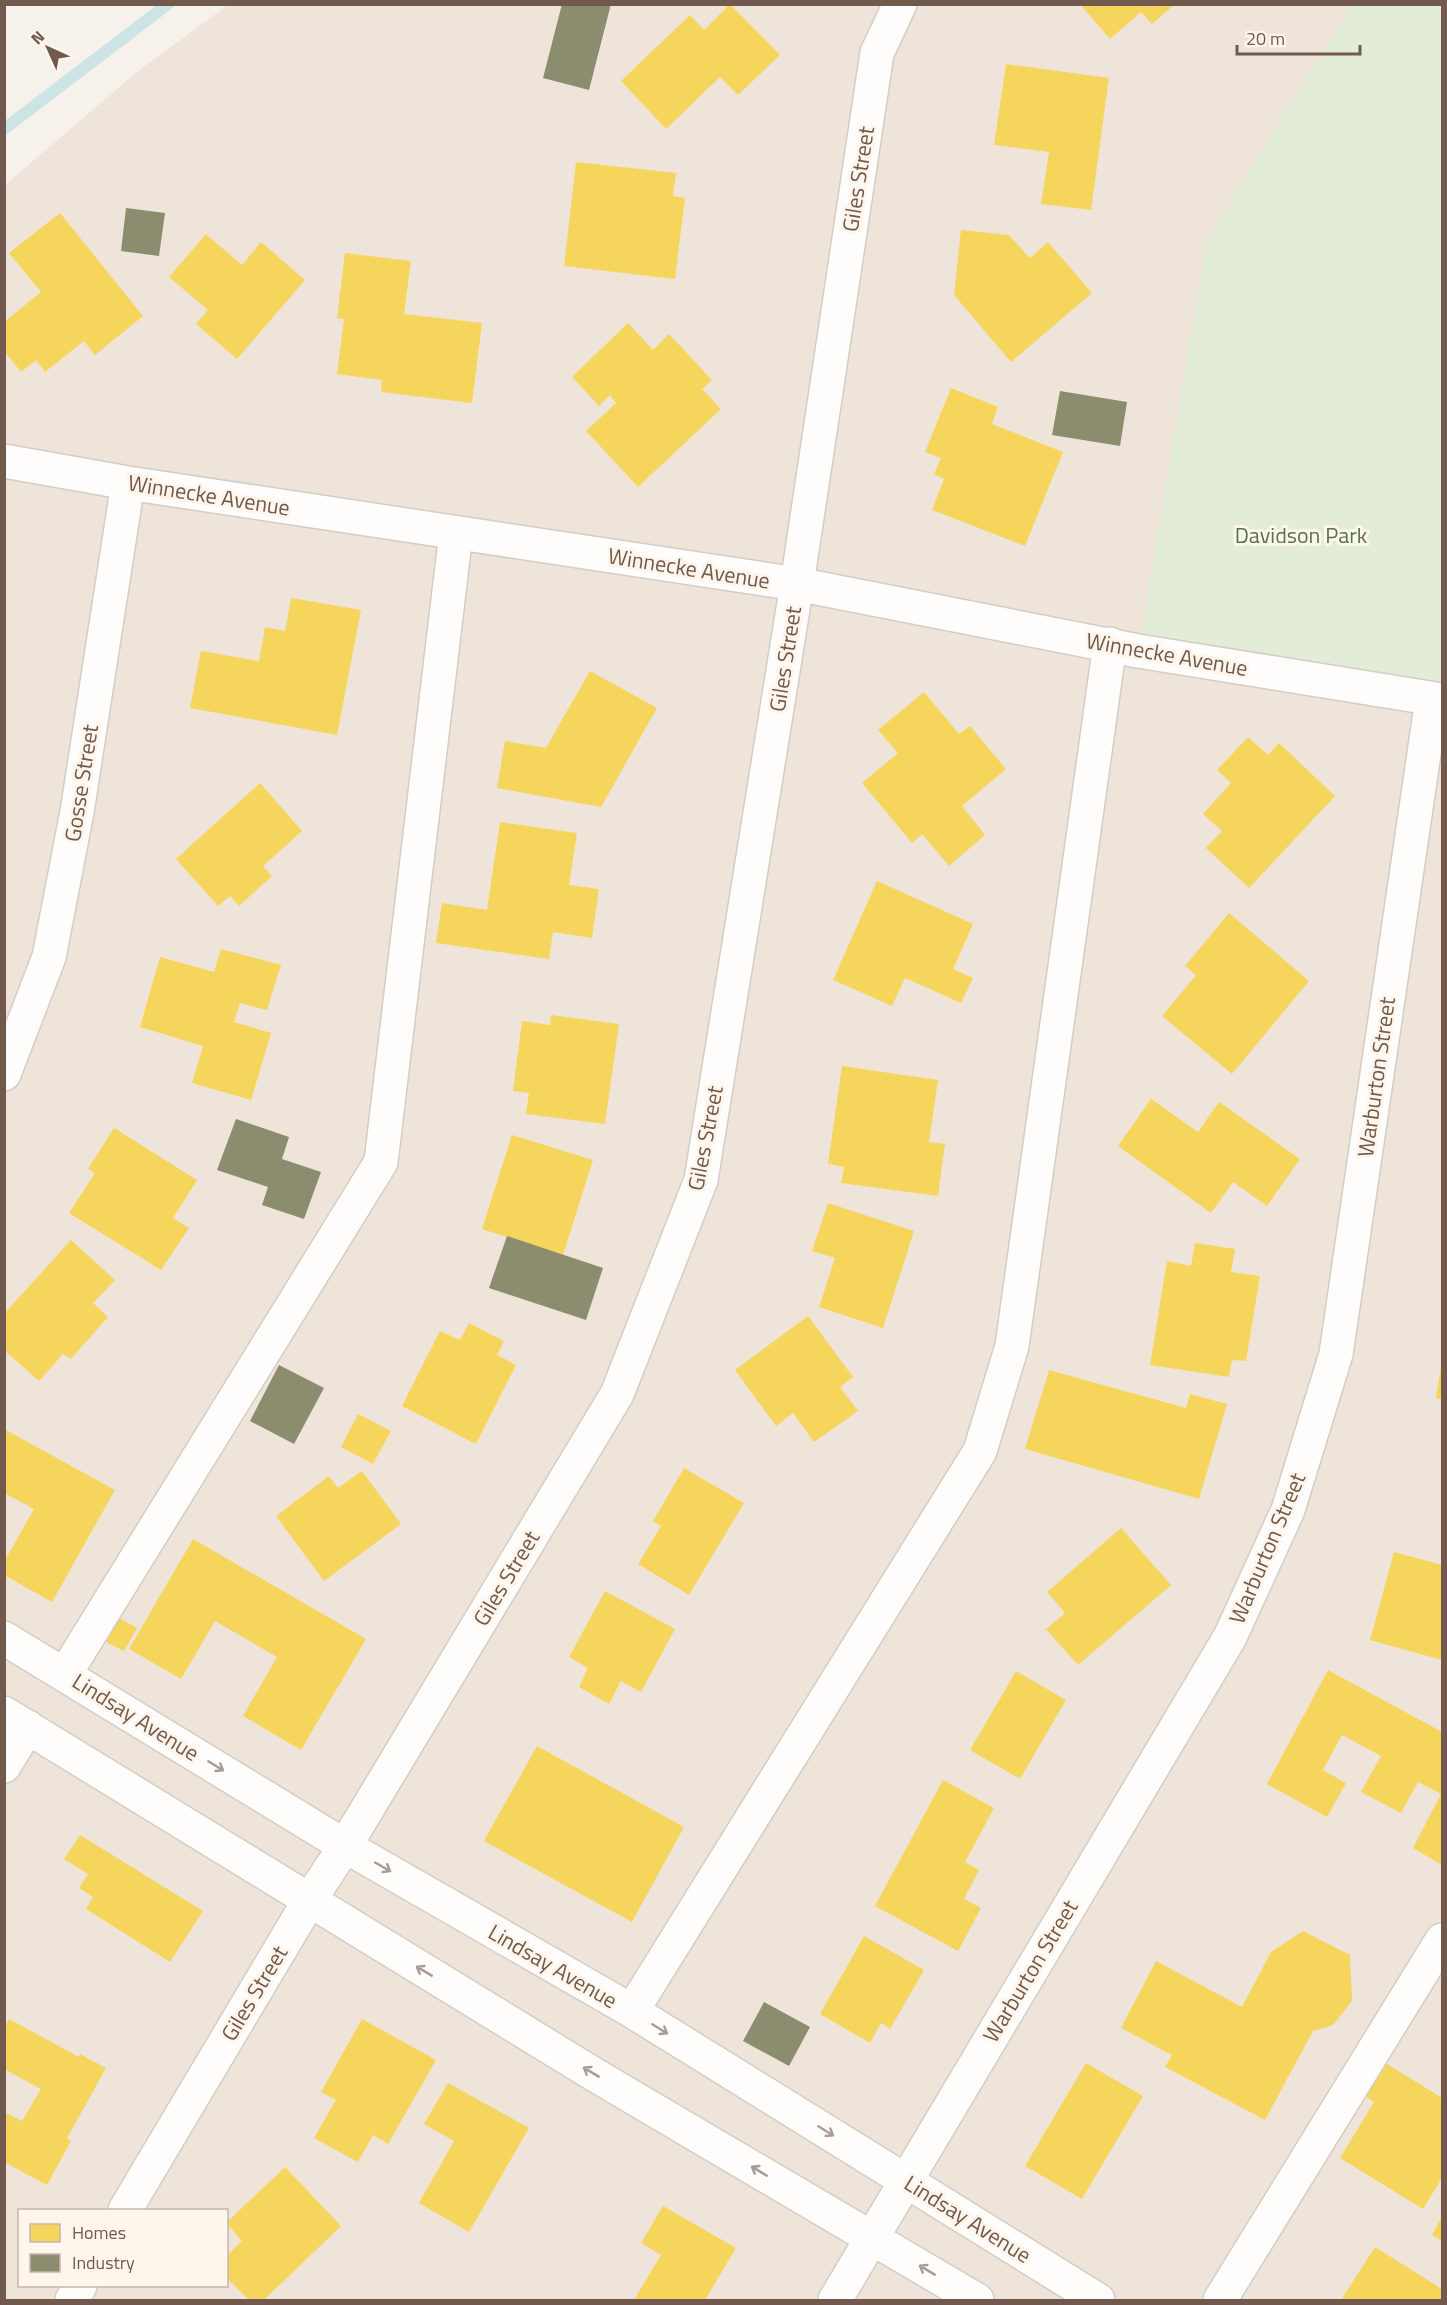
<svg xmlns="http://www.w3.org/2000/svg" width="1447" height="2305" font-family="'Titillium Web',sans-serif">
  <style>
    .residential { fill: #efe4d9; fill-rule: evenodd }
    .green { fill: #e3ecd7 }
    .homes { fill: #f6d55c }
    .industry { fill: #8c8c6e }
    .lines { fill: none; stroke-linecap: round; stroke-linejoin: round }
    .stream { stroke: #cde4e5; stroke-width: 12 }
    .minor-casing { stroke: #d3cdc6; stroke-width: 36 }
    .minor { stroke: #fefdfc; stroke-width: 33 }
    .oneway { stroke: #aa9b93 }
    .labels { text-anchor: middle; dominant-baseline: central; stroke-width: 6; stroke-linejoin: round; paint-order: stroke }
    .street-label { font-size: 22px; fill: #72594d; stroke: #fef6ec }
    .park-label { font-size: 22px; fill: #557746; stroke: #fef6ec }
  </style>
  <rect width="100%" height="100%" fill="#f6f1eb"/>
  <!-- residential -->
  <path class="residential" d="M 228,5 L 1442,5 L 1442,2300 L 5,2300 L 4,186 L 138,71 ZM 20,2210 L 226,2210 L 226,2286 L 20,2286 Z"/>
  <!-- green -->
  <path class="green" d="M 1352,5 L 1442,5 L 1442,700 L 1138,651 L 1207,239 Z"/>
  <!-- homes -->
  <path class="homes" d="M 730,4 L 780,55 L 738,95 L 720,77 L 666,129 L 621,81 L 690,15 L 704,30 Z
    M 1080,4 L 1175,4 L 1152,24 L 1141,12 L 1110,39 Z
    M 1006,64 L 1109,78 L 1091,210 L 1041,204 L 1049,152 L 994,145 Z
    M 576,162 L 676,173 L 673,196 L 685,198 L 675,279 L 564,266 Z
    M 60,213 L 143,316 L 95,355 L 84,341 L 45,372 L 36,360 L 21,372 L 4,351 L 4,322 L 41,292 L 9,253 Z
    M 961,230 L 1009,235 L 1030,258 L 1048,242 L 1092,293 L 1011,362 L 954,295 Z
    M 206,234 L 242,265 L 261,242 L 305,280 L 237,359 L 196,324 L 208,310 L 169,277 Z
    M 345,253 L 411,261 L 404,314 L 482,323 L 472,403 L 381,392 L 382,380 L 337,374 L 344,319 L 337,318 Z
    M 628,323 L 653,350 L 669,334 L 712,380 L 702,389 L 721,409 L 638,487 L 586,431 L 616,403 L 610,395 L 599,406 L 572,377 Z
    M 951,388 L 998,407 L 992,424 L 1063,452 L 1025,546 L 932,510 L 944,479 L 934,474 L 941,458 L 925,452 Z
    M 291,598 L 361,610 L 337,735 L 190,708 L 201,651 L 259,661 L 265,627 L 285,631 Z
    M 590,671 L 657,708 L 601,807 L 497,788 L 505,741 L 546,748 Z
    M 924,692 L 959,734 L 970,726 L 1006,769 L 962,806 L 985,835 L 949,866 L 922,834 L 912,843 L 862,783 L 898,753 L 878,730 Z
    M 1248,737 L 1268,755 L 1279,743 L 1335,796 L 1249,888 L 1206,848 L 1222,831 L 1203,814 L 1231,783 L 1217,770 Z
    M 260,783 L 302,831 L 263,866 L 272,876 L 239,906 L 230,896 L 218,906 L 176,859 Z
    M 500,822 L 577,833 L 569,885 L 599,889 L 592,938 L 553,932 L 549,959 L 436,943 L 442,903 L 487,910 Z
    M 877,881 L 973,924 L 953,969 L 973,978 L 961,1003 L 905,978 L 892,1006 L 833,980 Z
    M 1229,913 L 1309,981 L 1232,1074 L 1162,1016 L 1196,975 L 1185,966 Z
    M 221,949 L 281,965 L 267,1010 L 240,1003 L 234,1022 L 271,1033 L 251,1100 L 192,1083 L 203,1046 L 140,1027 L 160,957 L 214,972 Z
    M 551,1015 L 619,1024 L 605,1124 L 526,1114 L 529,1093 L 513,1091 L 522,1021 L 550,1025 Z
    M 842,1066 L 938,1080 L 929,1142 L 945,1144 L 938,1196 L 841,1183 L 844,1167 L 828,1164 Z
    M 1151,1099 L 1198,1132 L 1219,1102 L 1300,1159 L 1267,1206 L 1233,1182 L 1211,1213 L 1118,1146 Z
    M 114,1128 L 197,1180 L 173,1218 L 189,1228 L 161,1270 L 69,1213 L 95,1173 L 88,1169 Z
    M 512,1135 L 593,1160 L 563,1255 L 482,1229 Z
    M 828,1203 L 914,1231 L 883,1328 L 819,1307 L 835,1258 L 812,1251 Z
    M 71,1240 L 115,1280 L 93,1303 L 108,1317 L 71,1359 L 63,1354 L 39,1381 L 4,1350 L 4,1314 Z
    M 1195,1243 L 1235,1249 L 1231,1272 L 1260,1276 L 1246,1361 L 1232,1360 L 1229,1377 L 1150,1365 L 1167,1261 L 1191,1266 Z
    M 808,1316 L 853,1377 L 840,1387 L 858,1411 L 814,1442 L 793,1413 L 776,1426 L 735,1370 Z
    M 469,1323 L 504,1341 L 497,1355 L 516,1365 L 476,1444 L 402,1406 L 440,1331 L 460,1340 Z
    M 1441,1367 L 1442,1367 L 1442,1399 L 1436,1398 Z
    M 1049,1370 L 1186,1408 L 1190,1394 L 1227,1404 L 1199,1499 L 1025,1449 Z
    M 358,1414 L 391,1431 L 373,1464 L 341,1447 Z
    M 4,1429 L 115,1490 L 52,1602 L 4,1575 L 4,1562 L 34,1509 L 4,1493 Z
    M 684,1468 L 744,1503 L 689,1595 L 638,1564 L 661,1526 L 653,1521 Z
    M 362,1471 L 401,1524 L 324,1581 L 276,1516 L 329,1476 L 338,1488 Z
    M 1121,1528 L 1171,1585 L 1078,1665 L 1046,1629 L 1065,1613 L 1047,1592 Z
    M 193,1539 L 366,1639 L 301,1750 L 243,1716 L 277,1657 L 215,1621 L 181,1679 L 129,1649 Z
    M 1394,1552 L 1442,1565 L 1442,1660 L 1370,1640 Z
    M 605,1591 L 675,1629 L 641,1692 L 621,1681 L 609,1704 L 579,1687 L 588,1668 L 569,1657 Z
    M 119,1618 L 137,1628 L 124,1651 L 106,1642 Z
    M 1328,1670 L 1442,1732 L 1442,1865 L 1413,1848 L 1441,1794 L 1418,1782 L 1401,1813 L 1361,1792 L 1381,1756 L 1342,1735 L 1323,1770 L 1346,1783 L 1327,1817 L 1267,1784 Z
    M 1016,1671 L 1066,1700 L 1020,1779 L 970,1750 Z
    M 537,1746 L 684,1827 L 632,1922 L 484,1841 Z
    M 943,1780 L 994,1808 L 965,1862 L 979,1870 L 964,1899 L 981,1908 L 958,1951 L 875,1906 Z
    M 80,1835 L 203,1911 L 170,1962 L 86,1909 L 93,1897 L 79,1888 L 88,1874 L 64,1859 Z
    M 1303,1931 L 1350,1955 L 1352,2001 L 1333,2025 L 1313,2031 L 1265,2120 L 1165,2067 L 1172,2055 L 1121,2028 L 1156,1961 L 1242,2007 L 1271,1952 Z
    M 864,1936 L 924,1970 L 890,2029 L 881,2023 L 870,2043 L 820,2014 Z
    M 9,2019 L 79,2057 L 80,2054 L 106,2068 L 67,2138 L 71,2141 L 47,2185 L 4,2162 L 4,2112 L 22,2121 L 41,2089 L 4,2069 L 4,2028 Z
    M 362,2019 L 436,2060 L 388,2144 L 373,2135 L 358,2162 L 314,2138 L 336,2100 L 321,2092 Z
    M 1384,2062 L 1442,2098 L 1442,2178 L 1423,2209 L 1340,2158 L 1374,2102 L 1363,2095 Z
    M 1086,2063 L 1143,2096 L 1082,2199 L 1025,2166 Z
    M 448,2083 L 529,2128 L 469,2232 L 419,2203 L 454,2141 L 424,2124 Z
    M 285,2167 L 341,2226 L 264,2300 L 249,2300 L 226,2277 L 226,2256 L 242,2241 L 226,2223 Z
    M 663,2206 L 736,2248 L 705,2300 L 634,2300 L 661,2255 L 641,2243 Z
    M 1442,2216 L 1442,2241 L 1432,2235 Z
    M 1375,2247 L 1442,2289 L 1442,2300 L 1341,2300 Z"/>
  <!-- industry -->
  <path class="industry" d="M 562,4 L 611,4 L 589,90 L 543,78 Z
    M 126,208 L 165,213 L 159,256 L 121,251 Z
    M 1060,391 L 1127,402 L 1120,446 L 1052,435 Z
    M 236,1119 L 289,1137 L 282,1159 L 321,1172 L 304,1219 L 262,1205 L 268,1187 L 217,1170 Z
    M 507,1236 L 603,1268 L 586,1320 L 489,1288 Z
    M 279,1365 L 324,1388 L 294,1444 L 250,1421 Z
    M 764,2002 L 810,2027 L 789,2066 L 743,2041 Z"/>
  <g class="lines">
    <!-- stream -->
    <path class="stream" d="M 4,129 L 168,4"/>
    <defs>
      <path id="minor" d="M 4,461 L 128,483 L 797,584 L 1138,651 L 1442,700
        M 4,1074 L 49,957 L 77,812 L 128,483
        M 4,1638 L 345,1846 L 632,2011 L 1098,2300
        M 65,1674 L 381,1162 L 456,533
        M 4,1713 L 595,2075 L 977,2300
        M 4,1766 L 28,1727
        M 632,2011 L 980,1451 L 1012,1346 L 1110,644
        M 125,2210 L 309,1901 L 345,1846 L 617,1394 L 701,1180 L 797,584 L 877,53 L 900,4
        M 72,2300 L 80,2286
        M 835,2300 L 1230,1637 L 1288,1510 L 1336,1354 L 1432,699
        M 1220,2300 L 1442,1940"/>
    </defs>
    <!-- minor casing -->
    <use href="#minor" class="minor-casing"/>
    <!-- minor -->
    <use href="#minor" class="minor"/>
  </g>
  <!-- one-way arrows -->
  <defs><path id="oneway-shaft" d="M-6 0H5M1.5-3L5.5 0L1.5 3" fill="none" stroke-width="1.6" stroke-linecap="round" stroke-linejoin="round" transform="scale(1.5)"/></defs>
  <g class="oneway">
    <use href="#oneway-shaft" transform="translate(216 1766) rotate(32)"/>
    <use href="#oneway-shaft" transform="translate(383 1867) rotate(30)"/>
    <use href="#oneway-shaft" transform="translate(424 1971) rotate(-149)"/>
    <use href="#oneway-shaft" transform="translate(660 2029) rotate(32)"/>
    <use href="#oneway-shaft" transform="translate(591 2072) rotate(-149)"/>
    <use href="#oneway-shaft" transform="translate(826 2131) rotate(32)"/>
    <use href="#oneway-shaft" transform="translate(759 2171) rotate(-149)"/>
    <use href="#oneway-shaft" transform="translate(927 2270) rotate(-149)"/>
  </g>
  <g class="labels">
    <!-- street labels -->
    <g class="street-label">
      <text transform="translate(858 179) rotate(-81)">Giles Street</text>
      <text transform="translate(209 495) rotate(9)">Winnecke Avenue</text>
      <text transform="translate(689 568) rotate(9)">Winnecke Avenue</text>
      <text transform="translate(1167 654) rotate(10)">Winnecke Avenue</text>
      <text transform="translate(785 659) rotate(-81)">Giles Street</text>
      <text transform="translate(81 783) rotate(-81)">Gosse Street</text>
      <text transform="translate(1376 1077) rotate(-82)">Warburton Street</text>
      <text transform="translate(705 1138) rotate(-79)">Giles Street</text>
      <text transform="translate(1267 1548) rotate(-67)">Warburton Street</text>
      <text transform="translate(506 1578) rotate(-59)">Giles Street</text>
      <text transform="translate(136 1717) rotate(32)">Lindsay Avenue</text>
      <text transform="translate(553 1966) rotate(30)">Lindsay Avenue</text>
      <text transform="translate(1030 1971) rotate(-59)">Warburton Street</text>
      <text transform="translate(254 1993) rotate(-59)">Giles Street</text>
      <text transform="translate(968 2219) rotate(32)">Lindsay Avenue</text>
    </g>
    <!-- park labels -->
    <g class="park-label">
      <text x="1301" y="535">Davidson Park</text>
    </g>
  </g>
  <!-- border -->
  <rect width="1447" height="2305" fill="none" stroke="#72594d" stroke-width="12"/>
  <!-- legend -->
  <rect x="18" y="2209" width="210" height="78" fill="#fef6ec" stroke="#c6b7ac" stroke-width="1.5"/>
  <rect x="30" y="2224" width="30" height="18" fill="#f6d55c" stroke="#c6b7ac" stroke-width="1.5"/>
  <text x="72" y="2239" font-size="18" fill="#72594d">Homes</text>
  <rect x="30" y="2254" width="30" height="18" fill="#8c8c6e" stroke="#c6b7ac" stroke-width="1.5"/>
  <text x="72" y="2269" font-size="18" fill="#72594d">Industry</text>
  <!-- north arrow -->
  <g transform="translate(48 48) rotate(315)" stroke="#fef6ec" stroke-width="4.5" paint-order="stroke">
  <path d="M0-4.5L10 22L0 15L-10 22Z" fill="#72594d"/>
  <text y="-9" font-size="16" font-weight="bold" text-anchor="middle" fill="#72594d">N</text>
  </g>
  <!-- scale -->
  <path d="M1237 45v9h123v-9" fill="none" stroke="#72594d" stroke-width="3"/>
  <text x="1246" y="45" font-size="18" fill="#72594d" stroke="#fef6ec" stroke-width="4.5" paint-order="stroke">20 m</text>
</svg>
